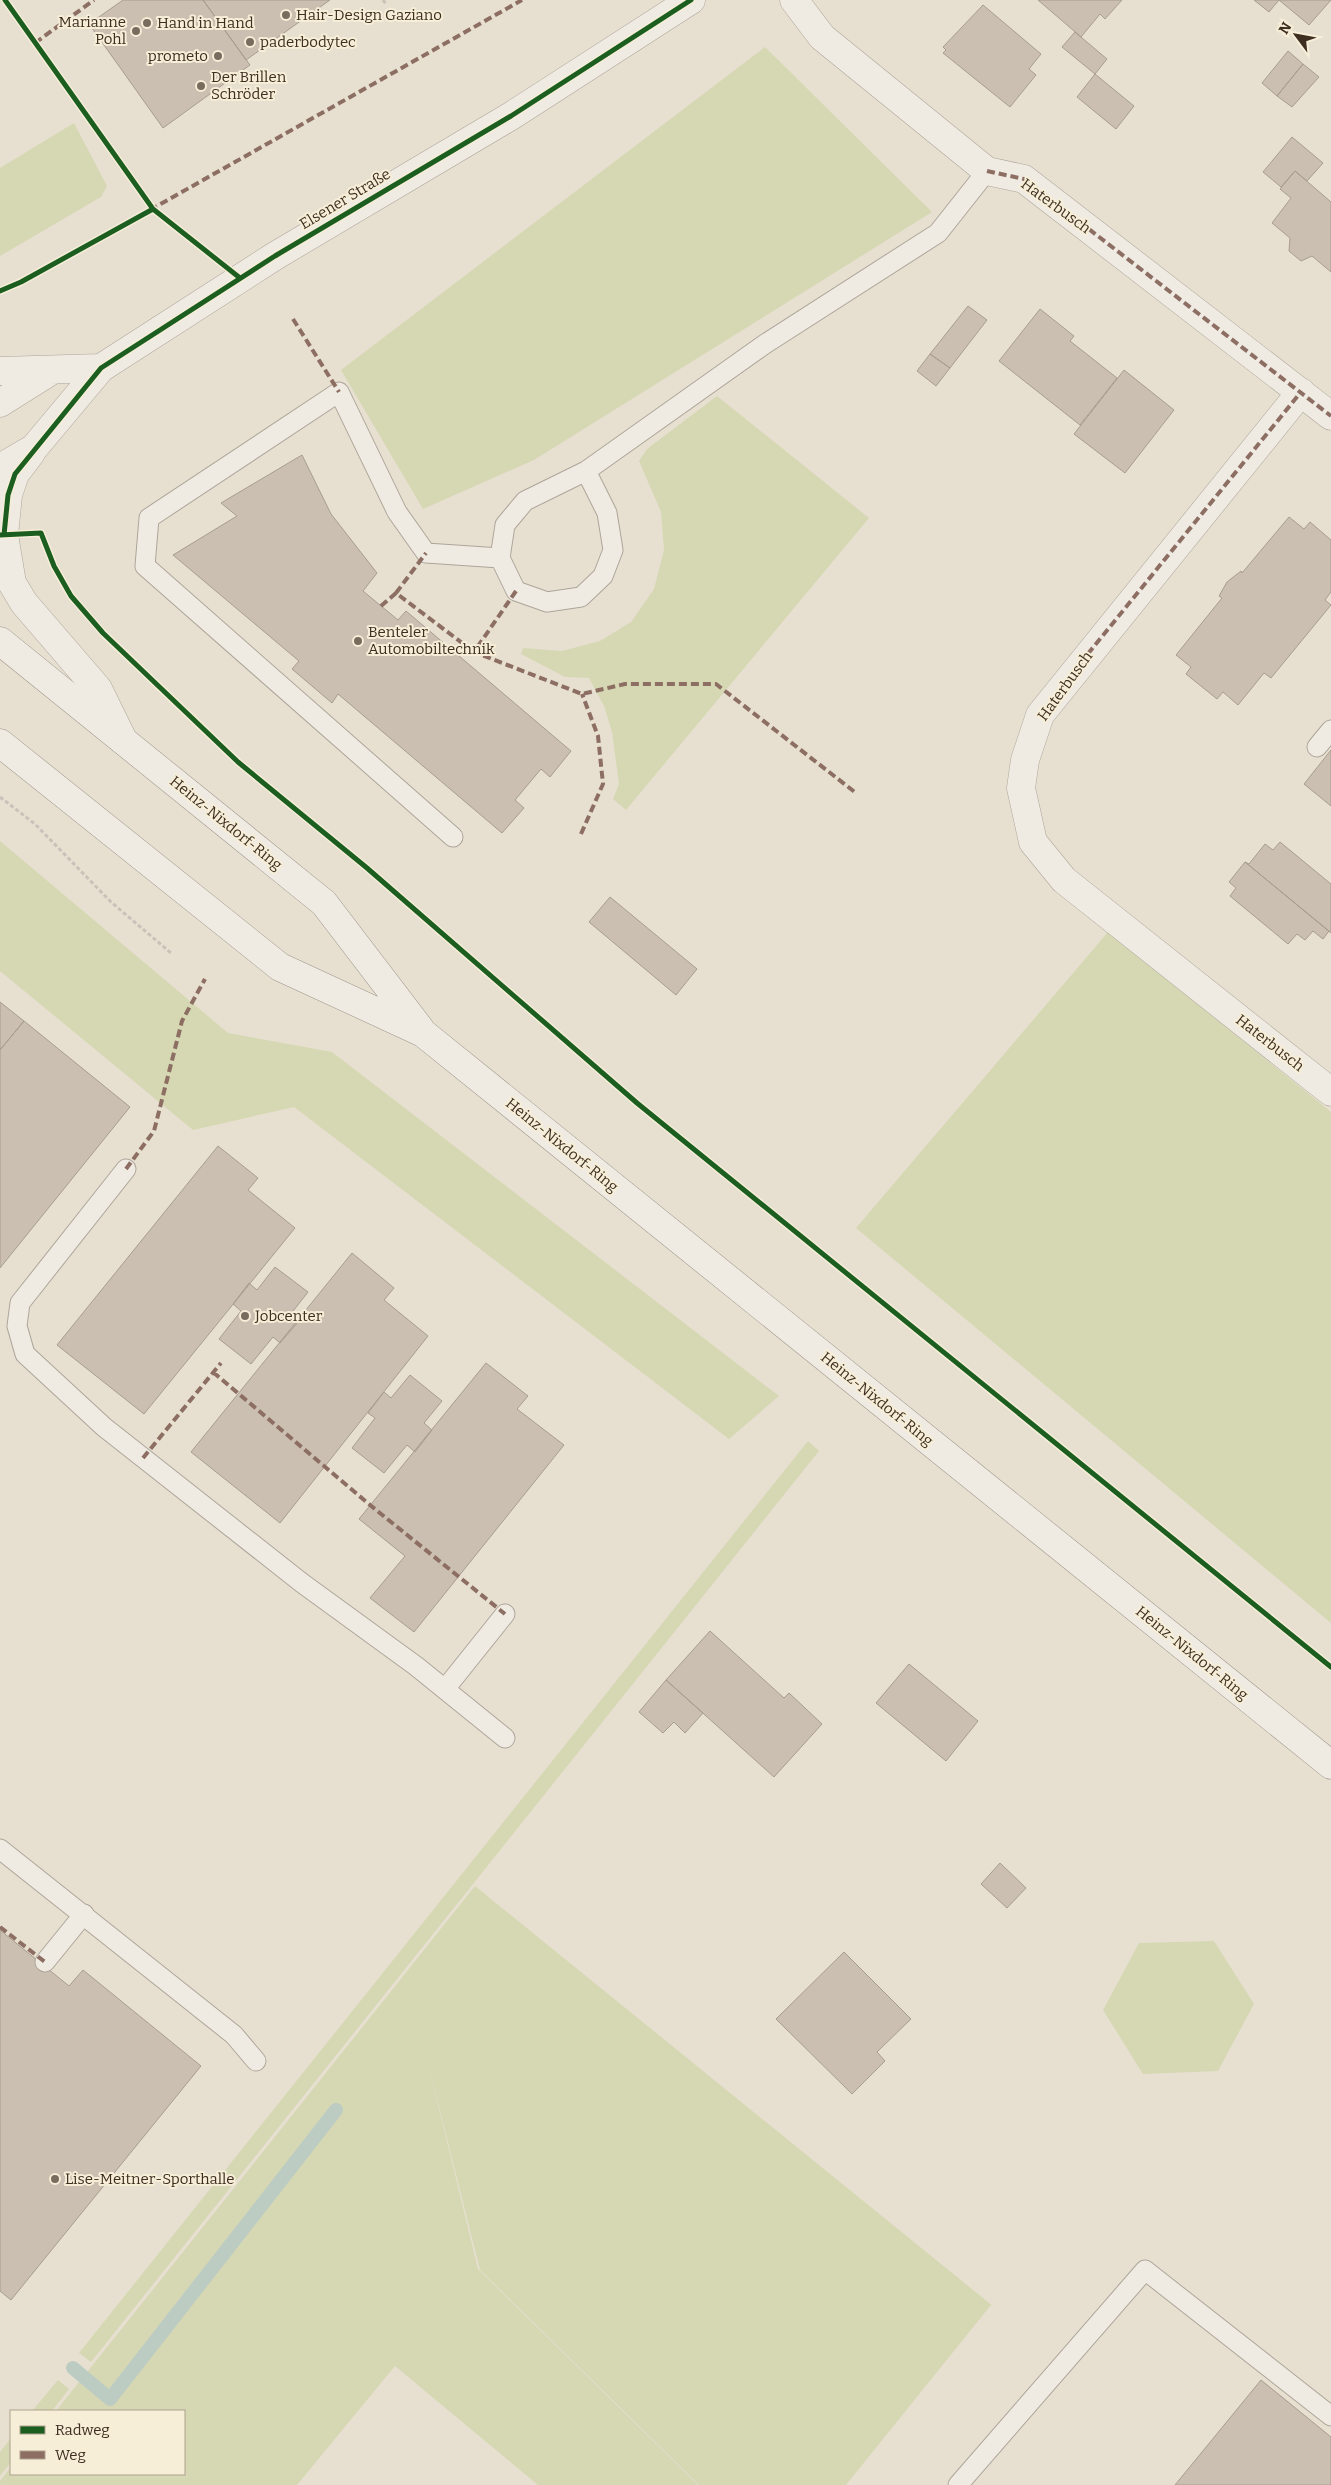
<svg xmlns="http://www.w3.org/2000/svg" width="1331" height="2485" font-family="Bitter,serif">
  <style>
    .green { fill: #d6d7b3 }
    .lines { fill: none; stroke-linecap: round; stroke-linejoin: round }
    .stream { stroke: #bcccc2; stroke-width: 14 }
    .building { fill: #cbbfb2; stroke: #a89c90 }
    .service-casing { stroke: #ada599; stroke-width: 21 }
    .minor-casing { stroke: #ada599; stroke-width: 29 }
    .tertiary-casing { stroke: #ada599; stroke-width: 29 }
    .secondary-casing { stroke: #9c958a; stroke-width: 29 }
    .path { stroke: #c8c2b9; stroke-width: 3; stroke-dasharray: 4 2.5; stroke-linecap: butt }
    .service { stroke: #efebe3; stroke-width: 19 }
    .minor { stroke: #efebe3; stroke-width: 28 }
    .tertiary { stroke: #efebe3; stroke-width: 28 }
    .secondary { stroke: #efebe3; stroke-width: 28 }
    .quiet { stroke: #8d6e63; stroke-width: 4; stroke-dasharray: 8 4; stroke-linecap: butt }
    .cycleway-casing { stroke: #f7eed8; stroke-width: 8 }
    .cycleway { stroke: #1b5e20; stroke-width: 5 }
    .poi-dot { fill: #786c5e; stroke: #f7eed8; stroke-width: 2 }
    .labels { text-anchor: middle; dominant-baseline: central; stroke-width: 4; stroke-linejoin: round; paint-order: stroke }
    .poi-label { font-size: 15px; fill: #3d2e20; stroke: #f7eed8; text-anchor: start }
    .street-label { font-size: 15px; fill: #3d2e20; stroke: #f7eed8 }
  </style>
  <rect width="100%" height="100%" fill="#e7e0d1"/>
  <!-- green -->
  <path class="green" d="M 765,47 L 932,212 L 534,460 L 423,509 L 341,370 Z
    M 74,123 L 107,186 L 101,197 L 0,256 L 0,168 Z
    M 717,396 L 869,518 L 626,810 L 613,799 L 619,784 L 612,732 L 604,706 L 589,678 L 565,677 L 521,654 L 523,648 L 562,651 L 600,641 L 631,622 L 654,589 L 664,550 L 661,512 L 639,461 L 647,449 Z
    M 0,841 L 228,1033 L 332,1052 L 779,1396 L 729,1439 L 294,1107 L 193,1130 L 0,971 Z
    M 1108,932 L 1331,1112 L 1331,1623 L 856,1228 Z
    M 808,1441 L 819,1451 L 91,2362 L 79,2353 Z
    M 475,1886 L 999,2311 L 991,2305 L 846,2485 L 699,2485 L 480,2270 L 425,2051 L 478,2269 L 698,2485 L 538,2485 L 395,2366 L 297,2485 L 0,2485 L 0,2481 L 11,2467 L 11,2474 L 184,2474 L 184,2411 L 56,2411 Z
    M 1214,1941 L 1254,2004 L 1218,2071 L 1143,2074 L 1103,2010 L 1139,1943 Z
    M 58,2380 L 69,2389 L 52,2411 L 32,2411 Z
    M 11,2438 L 11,2462 L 0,2476 L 0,2452 Z"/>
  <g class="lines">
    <!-- stream -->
    <path class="stream" d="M 73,2368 L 110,2399 L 336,2110"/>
  </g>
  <!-- building -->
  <path class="building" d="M 123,0 L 203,0 L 250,65 L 163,128 L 89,24 Z
    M 203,0 L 330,0 L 246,60 Z
    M 1038,0 L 1122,0 L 1105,19 L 1100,14 L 1081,37 Z
    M 1254,0 L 1331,0 L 1309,25 L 1279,0 L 1269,12 Z
    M 983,5 L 1041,54 L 1029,69 L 1036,75 L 1010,107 L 943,53 L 946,50 L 943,47 Z
    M 1075,32 L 1107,59 L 1095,74 L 1062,47 Z
    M 1288,51 L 1303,64 L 1277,96 L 1262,83 Z
    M 1303,64 L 1319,77 L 1292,107 L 1277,96 Z
    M 1095,74 L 1134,106 L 1116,129 L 1077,97 Z
    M 1292,137 L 1323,163 L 1307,181 L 1295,171 L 1281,187 L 1263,172 Z
    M 1295,171 L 1331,202 L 1331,272 L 1312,256 L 1301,261 L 1289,251 L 1290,238 L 1272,223 L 1291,198 L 1280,189 Z
    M 968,306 L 987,320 L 950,368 L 930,354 Z
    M 1040,309 L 1074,336 L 1070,341 L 1117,378 L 1080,425 L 999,361 Z
    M 930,354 L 950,368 L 936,386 L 917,371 Z
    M 1124,370 L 1174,410 L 1125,473 L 1074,434 Z
    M 302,455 L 331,514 L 377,573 L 363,591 L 398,620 L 406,611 L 571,751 L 550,777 L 541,769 L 515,800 L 524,808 L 502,833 L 338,694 L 332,703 L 292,669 L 299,661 L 173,555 L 237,516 L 221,503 Z
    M 1289,517 L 1304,529 L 1310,522 L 1331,540 L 1331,592 L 1325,600 L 1331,605 L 1271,678 L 1264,673 L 1238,705 L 1223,692 L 1217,699 L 1186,674 L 1191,667 L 1176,655 L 1222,598 L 1219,596 L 1227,582 L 1241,571 L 1242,573 Z
    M 1331,750 L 1331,806 L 1304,784 Z
    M 1280,842 L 1331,884 L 1331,933 L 1245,862 L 1249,864 L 1265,844 L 1273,850 Z
    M 1245,862 L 1329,931 L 1323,939 L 1313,931 L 1305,940 L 1297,934 L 1288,944 L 1230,896 L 1236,888 L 1229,882 Z
    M 610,897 L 697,969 L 676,995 L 589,922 Z
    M 0,1002 L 24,1021 L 0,1050 Z
    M 24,1021 L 130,1107 L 0,1268 L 0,1050 Z
    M 218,1146 L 258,1178 L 248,1190 L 295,1228 L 144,1414 L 57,1345 Z
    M 352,1253 L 394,1288 L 384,1300 L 428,1336 L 280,1523 L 191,1452 Z
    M 275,1267 L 308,1292 L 290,1315 L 298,1322 L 280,1343 L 273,1337 L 251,1364 L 219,1339 L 241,1311 L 233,1304 L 249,1283 L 257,1290 Z
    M 486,1363 L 528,1396 L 517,1409 L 564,1445 L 414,1632 L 370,1598 L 405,1556 L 359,1519 Z
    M 410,1375 L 442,1401 L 424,1423 L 432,1430 L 415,1452 L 407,1445 L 384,1473 L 352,1448 L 375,1418 L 368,1413 L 384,1392 L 391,1398 Z
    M 710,1631 L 784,1698 L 789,1693 L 822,1724 L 774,1777 L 666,1680 Z
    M 909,1664 L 978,1721 L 946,1761 L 876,1703 Z
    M 666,1680 L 703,1713 L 685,1733 L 674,1722 L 663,1733 L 639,1712 Z
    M 1000,1863 L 1026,1888 L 1007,1908 L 981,1884 Z
    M 0,1930 L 69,1986 L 83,1970 L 201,2066 L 11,2300 L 0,2291 Z
    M 844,1952 L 911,2019 L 877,2052 L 885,2061 L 852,2094 L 776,2019 Z
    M 1261,2380 L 1331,2437 L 1331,2485 L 1175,2485 Z"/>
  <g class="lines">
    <defs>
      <path id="service" d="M 586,471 L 607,513 L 613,550 L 603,576 L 581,597 L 547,602 L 516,591 L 500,558 L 505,525 L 525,501 L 586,471 L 765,344 L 938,233 L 987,171
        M 1317,747 L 1331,730
        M 453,837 L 145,566 L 149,518 L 339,392 L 397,512 L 426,553 L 500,558
        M 126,1169 L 20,1303 L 17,1326 L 25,1354 L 104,1427 L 302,1583 L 416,1666 L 505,1738
        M 445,1689 L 505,1614
        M 0,1849 L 234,2035 L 256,2061
        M 45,1962 L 84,1914
        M 958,2485 L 1145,2270 L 1331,2416"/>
      <path id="minor" d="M 794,0 L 822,37 L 987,171 L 1024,179 L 1331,416
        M 1301,392 L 1040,715 L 1025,760 L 1021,788 L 1033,842 L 1064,880 L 1331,1092"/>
      <path id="tertiary" d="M 0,371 L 101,368
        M 0,403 L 51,371
        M 31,453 L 15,474 L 8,495 L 4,535 L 12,583 L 24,603 L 98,689 L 123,740
        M 0,468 L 34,448 L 101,368 L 275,256 L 511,116 L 691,0"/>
      <path id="secondary" d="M 0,641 L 324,903 L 421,1030
        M 0,743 L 280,967 L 423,1033 L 1331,1765"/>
    </defs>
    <!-- service casing -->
    <use href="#service" class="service-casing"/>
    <!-- minor casing -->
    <use href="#minor" class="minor-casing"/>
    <!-- tertiary casing -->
    <use href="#tertiary" class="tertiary-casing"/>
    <!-- secondary casing -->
    <use href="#secondary" class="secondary-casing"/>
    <!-- path -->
    <path class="path" d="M 383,0 L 386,4
      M 0,797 L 35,824 L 111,902 L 171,953"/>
    <!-- service -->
    <use href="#service" class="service"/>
    <!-- minor -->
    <use href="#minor" class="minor"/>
    <!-- tertiary -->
    <use href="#tertiary" class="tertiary"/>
    <!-- secondary -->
    <use href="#secondary" class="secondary"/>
    <!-- quiet -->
    <path class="quiet" d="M 35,43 L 94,0
      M 987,171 L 1024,179 L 1331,416
      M 150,210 L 522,0
      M 293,319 L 339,392
      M 516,591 L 474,652 L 582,694 L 625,684 L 716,684 L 856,793
      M 396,593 L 426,553
      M 381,606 L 396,593 L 474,652
      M 1065,682 L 1301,392
      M 581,834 L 603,784 L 598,736 L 582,694
      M 126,1169 L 154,1131 L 182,1021 L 205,979
      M 213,1372 L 370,1505 L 505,1614
      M 143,1458 L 221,1363
      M 0,1927 L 45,1962"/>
    <defs>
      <path id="cycleway" d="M 5,0 L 153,209 L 240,278
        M 0,291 L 21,282 L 153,209
        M 0,535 L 41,533 L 54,566 L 71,596 L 103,633 L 238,762 L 367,868 L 637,1103 L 1331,1667
        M 4,535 L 8,495 L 15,474 L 101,368 L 275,256 L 511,116 L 691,0"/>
    </defs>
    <!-- cycleway casing -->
    <use href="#cycleway" class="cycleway-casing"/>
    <!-- cycleway -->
    <use href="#cycleway" class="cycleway"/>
  </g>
  <!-- markers -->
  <g class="poi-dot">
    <circle cx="286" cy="15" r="5"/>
    <circle cx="147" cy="23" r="5"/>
    <circle cx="136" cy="31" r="5"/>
    <circle cx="250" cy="42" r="5"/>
    <circle cx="218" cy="56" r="5"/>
    <circle cx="201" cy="86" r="5"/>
    <circle cx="358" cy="641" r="5"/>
    <circle cx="245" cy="1316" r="5"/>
    <circle cx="55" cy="2179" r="5"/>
  </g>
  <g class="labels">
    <!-- poi labels -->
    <g class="poi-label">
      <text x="296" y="15">Hair-Design Gaziano</text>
      <text x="126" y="22" text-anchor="end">Marianne<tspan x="126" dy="17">Pohl</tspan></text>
      <text x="157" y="23">Hand in Hand</text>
      <text x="260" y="42">paderbodytec</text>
      <text x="208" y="56" text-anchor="end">prometo</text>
      <text x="211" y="77">Der Brillen<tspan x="211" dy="17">Schröder</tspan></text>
      <text x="368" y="632">Benteler<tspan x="368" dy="17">Automobiltechnik</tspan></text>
      <text x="255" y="1316">Jobcenter</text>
      <text x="65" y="2179">Lise-Meitner-Sporthalle</text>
    </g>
    <!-- street labels -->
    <g class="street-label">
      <text transform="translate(345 199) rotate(-31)">Elsener Straße</text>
      <text transform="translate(1056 206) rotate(36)">Haterbusch</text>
      <text transform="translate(1065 686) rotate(-54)">Haterbusch</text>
      <text transform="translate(226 823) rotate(39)">Heinz-Nixdorf-Ring</text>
      <text transform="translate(1270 1043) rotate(38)">Haterbusch</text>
      <text transform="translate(562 1145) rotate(39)">Heinz-Nixdorf-Ring</text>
      <text transform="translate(877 1399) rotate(39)">Heinz-Nixdorf-Ring</text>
      <text transform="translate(1192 1653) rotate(39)">Heinz-Nixdorf-Ring</text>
    </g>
  </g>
  <!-- legend -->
  <rect x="10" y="2410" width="175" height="65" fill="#f7eed8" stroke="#ada18e"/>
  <rect x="20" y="2426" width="25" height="8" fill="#1b5e20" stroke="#ada18e"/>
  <text x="55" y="2435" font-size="15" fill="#3d2e20">Radweg</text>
  <rect x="20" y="2451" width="25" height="8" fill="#8d6e63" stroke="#ada18e"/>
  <text x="55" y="2460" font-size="15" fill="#3d2e20">Weg</text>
  <!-- north arrow -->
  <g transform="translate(1296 35) rotate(302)" stroke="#f7eed8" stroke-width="4" paint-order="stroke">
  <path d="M0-4L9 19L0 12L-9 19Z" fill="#3d2e20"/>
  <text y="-8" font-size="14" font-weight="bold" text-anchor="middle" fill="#3d2e20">N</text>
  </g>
</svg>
